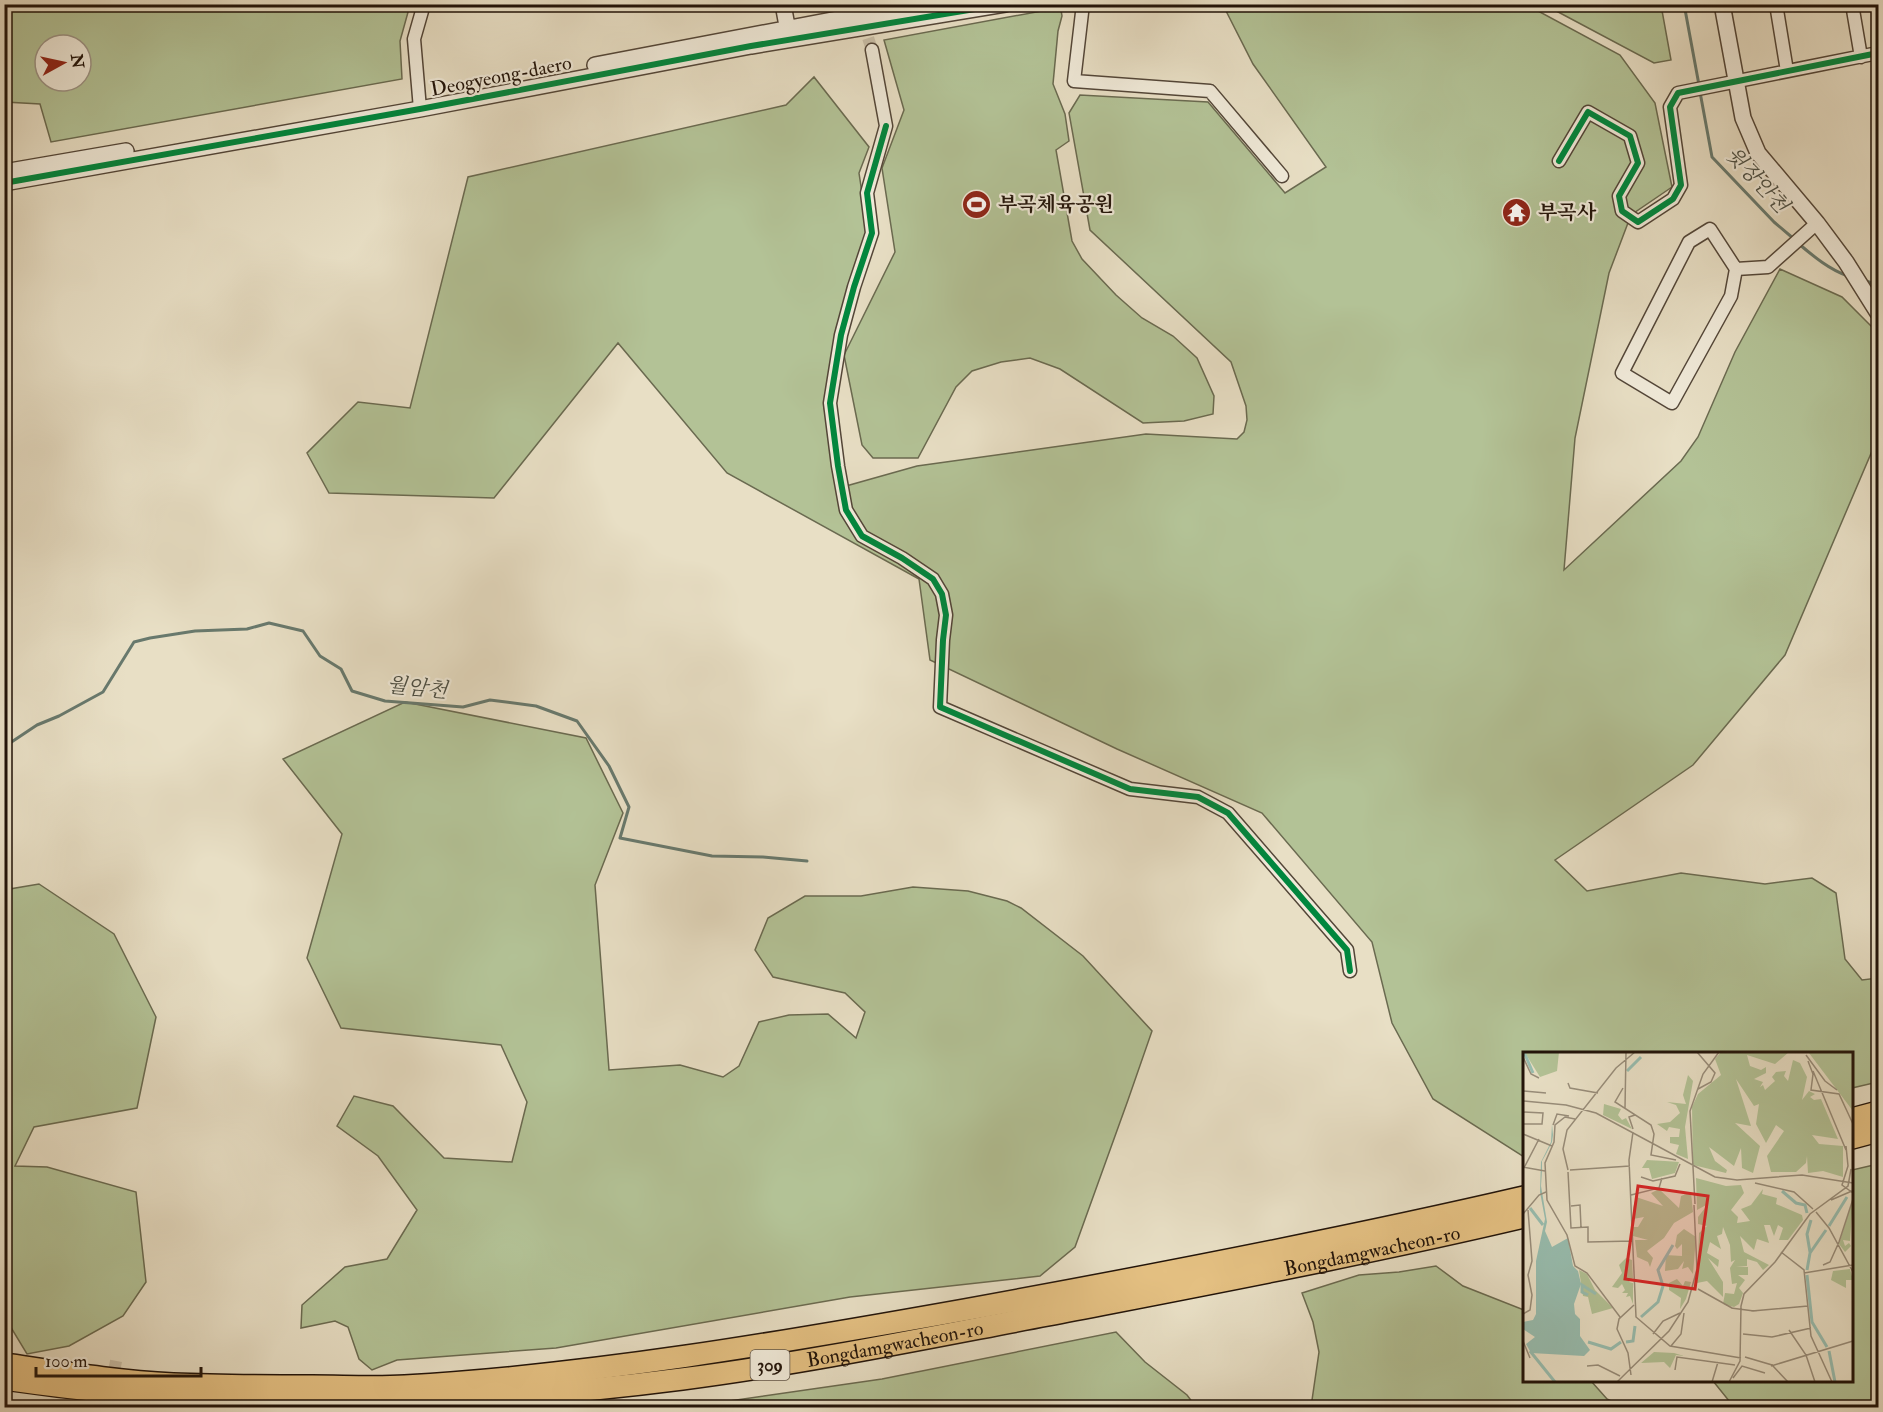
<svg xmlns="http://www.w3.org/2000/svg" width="1883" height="1412" font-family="'IM FELL Double Pica','Noto Serif KR',serif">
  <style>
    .green { fill: #b3c296; stroke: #6a6a50; stroke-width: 1.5; fill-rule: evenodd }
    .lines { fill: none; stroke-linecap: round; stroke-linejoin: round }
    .stream { stroke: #68796d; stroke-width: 3 }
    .minor-tunnel { stroke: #cac0a9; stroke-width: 12; stroke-dasharray: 12 6; stroke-linecap: butt }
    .minor-casing { stroke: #534638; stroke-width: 15 }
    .tertiary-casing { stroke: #534638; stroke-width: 18 }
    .trunk-casing { stroke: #211309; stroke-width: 24 }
    .minor { stroke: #f0ead9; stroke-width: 12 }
    .tertiary { stroke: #f0ead9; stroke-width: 15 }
    .trunk { stroke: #e4c082; stroke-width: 21 }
    .cycleway-casing { stroke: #f0ead9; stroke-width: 10 }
    .cycleway { stroke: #00873e; stroke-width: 6 }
    .labels { text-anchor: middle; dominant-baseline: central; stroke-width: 4.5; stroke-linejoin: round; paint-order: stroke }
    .shield { fill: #f0ead9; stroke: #5f5447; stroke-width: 1.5 }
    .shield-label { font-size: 18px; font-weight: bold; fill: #211309 }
    .street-label { font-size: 20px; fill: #211309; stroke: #f0ead9 }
    .poi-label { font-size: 20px; font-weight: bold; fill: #211309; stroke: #f0ead9; text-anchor: start }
    .water-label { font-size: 21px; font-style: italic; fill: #4b4e43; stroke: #f0ead9 }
    .inset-river { fill: none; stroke: #98bdaf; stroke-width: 3 }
    .inset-road { fill: none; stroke: #988d7a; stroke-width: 1.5 }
    .view { fill: #d62828; fill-opacity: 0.15; stroke: #d62828; stroke-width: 3 }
    .inset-edge { fill: none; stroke: #211309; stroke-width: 3 }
  </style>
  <rect width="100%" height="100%" fill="#e8dfc5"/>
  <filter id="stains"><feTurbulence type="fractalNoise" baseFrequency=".00333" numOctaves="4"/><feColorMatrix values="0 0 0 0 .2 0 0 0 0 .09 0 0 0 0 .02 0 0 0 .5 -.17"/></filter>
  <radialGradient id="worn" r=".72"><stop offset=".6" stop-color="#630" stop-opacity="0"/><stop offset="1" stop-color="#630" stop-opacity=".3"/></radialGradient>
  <!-- green -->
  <path class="green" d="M 4,5 L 5,4 L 410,5 L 400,41 L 402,79 L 51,142 L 40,104 L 5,102 ZM 45,45 L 81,45 L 81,81 L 45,81 Z
    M 1223,5 L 1527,5 L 1620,55 L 1655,103 L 1672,187 L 1631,215 L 1609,273 L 1575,438 L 1564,570 L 1681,461 L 1698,437 L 1735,352 L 1780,269 L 1842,297 L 1877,332 L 1878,437 L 1785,655 L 1693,765 L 1555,860 L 1587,891 L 1681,873 L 1765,884 L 1812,878 L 1836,893 L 1845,959 L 1862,980 L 1878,978 L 1878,1082 L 1852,1088 L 1852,1054 L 1524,1054 L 1524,1157 L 1433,1099 L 1392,1023 L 1372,942 L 1262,813 L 1117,749 L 930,660 L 919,579 L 727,473 L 618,343 L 494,498 L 329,493 L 307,453 L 358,402 L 410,408 L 468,177 L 786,105 L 814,77 L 869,147 L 859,173 L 868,233 L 836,329 L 824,408 L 846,486 L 917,466 L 1146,434 L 1237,439 L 1244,432 L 1247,420 L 1246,406 L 1231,362 L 1090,230 L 1069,113 L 1080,95 L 1208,102 L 1285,193 L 1326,167 L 1253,64 Z
    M 1545,5 L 1661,5 L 1671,60 L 1654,63 Z
    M 1058,8 L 1061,10 L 1062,16 L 1058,31 L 1053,84 L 1065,114 L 1069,141 L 1056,150 L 1072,241 L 1082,259 L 1116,295 L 1142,318 L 1173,336 L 1197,358 L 1214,396 L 1213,414 L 1184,421 L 1143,423 L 1060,369 L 1030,358 L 1001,362 L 972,371 L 956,387 L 918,458 L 873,458 L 862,445 L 844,355 L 895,252 L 882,168 L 904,110 L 884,40 Z
    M 405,702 L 586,738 L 623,813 L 595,885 L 609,1070 L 680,1065 L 723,1077 L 739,1066 L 759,1022 L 789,1015 L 828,1014 L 856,1038 L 865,1012 L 845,993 L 773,977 L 755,950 L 768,918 L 805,896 L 861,896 L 913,887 L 968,891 L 1007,901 L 1021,908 L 1083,956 L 1152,1031 L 1128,1100 L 1075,1247 L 1040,1276 L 850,1297 L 556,1348 L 397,1360 L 372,1370 L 359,1359 L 348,1327 L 335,1321 L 301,1328 L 302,1305 L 345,1267 L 387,1259 L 417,1210 L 378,1156 L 337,1126 L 354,1096 L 393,1106 L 444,1158 L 512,1162 L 527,1102 L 501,1045 L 341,1028 L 307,958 L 342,834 L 283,759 Z
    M 39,884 L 114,934 L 156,1017 L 137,1108 L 34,1127 L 15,1166 L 47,1167 L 136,1192 L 146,1282 L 123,1316 L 69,1346 L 27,1354 L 4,1316 L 4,890 Z
    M 1878,1164 L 1878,1407 L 1731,1407 L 1730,1402 L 1713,1381 L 1852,1380 L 1852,1170 Z
    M 1436,1266 L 1463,1286 L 1524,1310 L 1524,1380 L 1591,1381 L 1607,1399 L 1623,1407 L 1311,1407 L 1319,1352 L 1313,1322 L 1302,1293 L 1359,1275 L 1399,1272 Z
    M 1116,1332 L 1145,1362 L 1187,1395 L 1196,1407 L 688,1407 L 882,1379 Z"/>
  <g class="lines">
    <!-- stream -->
    <path class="stream" d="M 1684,4 L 1699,85
      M 1700,92 L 1712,157 L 1774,222 L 1794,239
      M 1799,244 C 1813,256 1830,270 1848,276
      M 1866,281 L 1878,285
      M 4,747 L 37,725 L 59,716 L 103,692 L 134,642 L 150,638 L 195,631 L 247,629 L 269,623 L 303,631 L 320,656 L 341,669 L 352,691 L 385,701 L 463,707 L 490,700 L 536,706 L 577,721 L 609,766 L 629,807 L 620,838 L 712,856 L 763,857 L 807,861"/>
    <!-- minor-tunnel -->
    <path class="minor-tunnel" d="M 857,4 L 872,50
      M 107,1408 L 117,1356"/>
    <defs>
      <path id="minor" d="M 1083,4 L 1074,81 L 1210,91 L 1282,176
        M 1776,4 L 1787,71
        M 1852,4 L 1861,57
        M 872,50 L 886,126 L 867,193 L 872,233 L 854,287 L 841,335 L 830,403 L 838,466 L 846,510 L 862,536 L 902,558 L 933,579 L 942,594 L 946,615 L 943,640 L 940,707 L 1130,789 L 1198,797 L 1228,813 L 1347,950 L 1350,971
        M 420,109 L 414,39 L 424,4
        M 1559,161 L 1588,112 L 1630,136 L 1638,163 L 1619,196 L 1622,211 L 1638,222 L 1673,199 L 1681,185 L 1670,107 L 1678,93 L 1878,53
        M 1736,269 L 1731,296 L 1672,403 L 1622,373 L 1689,242 L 1710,229 L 1736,269 L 1768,267 L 1817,223"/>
      <path id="tertiary" d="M 783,4 L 789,37
        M 1722,4 L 1743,118 L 1758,153 L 1817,223 L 1846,262 L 1878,313
        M 595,65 L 917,4
        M 4,172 L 126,151
        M 4,183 L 420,109 L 751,46 L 1005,4"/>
      <g id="trunk">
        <path d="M 1852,1119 L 1878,1112"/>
        <path d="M 1852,1138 L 1878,1131"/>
        <path d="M 4,1364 C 61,1372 117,1381 173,1384 C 220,1386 266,1386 312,1386 C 343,1386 374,1388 405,1386 C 593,1375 779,1343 964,1310 C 1151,1276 1339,1240 1524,1197"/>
        <path id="s1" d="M 4,1379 C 229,1412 457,1408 682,1379 C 805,1363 926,1338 1048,1315 C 1207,1284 1367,1254 1524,1217"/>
      </g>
    </defs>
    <!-- minor casing -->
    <use href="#minor" class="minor-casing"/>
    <!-- tertiary casing -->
    <use href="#tertiary" class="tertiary-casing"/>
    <!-- trunk casing -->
    <use href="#trunk" class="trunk-casing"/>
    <!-- minor -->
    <use href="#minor" class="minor"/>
    <!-- tertiary -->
    <use href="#tertiary" class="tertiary"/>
    <!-- trunk -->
    <use href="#trunk" class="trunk"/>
    <defs>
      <path id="cycleway" d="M 886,126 L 867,193 L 872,233 L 854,287 L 841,335 L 830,403 L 838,466 L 846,510 L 862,536 L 902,558 L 933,579 L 942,594 L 946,615 L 943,640 L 940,707 L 1130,789 L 1198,797 L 1228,813 L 1347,950 L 1350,971
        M 1559,161 L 1588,112 L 1630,136 L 1638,163 L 1619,196 L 1622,211 L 1638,222 L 1673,199 L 1681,185 L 1670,107 L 1678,93 L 1878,53
        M 4,183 L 420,109 L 751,46 L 1005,4"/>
    </defs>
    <!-- cycleway casing -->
    <use href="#cycleway" class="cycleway-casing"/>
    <!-- cycleway -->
    <use href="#cycleway" class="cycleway"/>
  </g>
  <!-- icons -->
  <defs>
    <symbol id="stadium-disc" viewBox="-11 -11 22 22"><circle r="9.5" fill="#8f2418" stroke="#f0ead9"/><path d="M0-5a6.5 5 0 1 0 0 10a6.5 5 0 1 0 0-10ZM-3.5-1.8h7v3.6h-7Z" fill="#fff"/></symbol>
    <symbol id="temple-disc" viewBox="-11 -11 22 22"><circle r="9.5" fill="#8f2418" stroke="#f0ead9"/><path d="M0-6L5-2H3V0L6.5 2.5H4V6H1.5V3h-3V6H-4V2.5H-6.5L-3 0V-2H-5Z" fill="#fff"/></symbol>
  </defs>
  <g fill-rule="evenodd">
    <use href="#stadium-disc" x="960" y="188" width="33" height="33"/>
    <use href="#temple-disc" x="1500" y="196" width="33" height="33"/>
  </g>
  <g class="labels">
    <!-- shield labels -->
    <rect class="shield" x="750.5" y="1350" width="39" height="30" rx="4.5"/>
    <g class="shield-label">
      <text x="770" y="1365">309</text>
    </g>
    <!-- street labels -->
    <g class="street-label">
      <text transform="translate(501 76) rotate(-11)">Deogyeong-daero</text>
      <text stroke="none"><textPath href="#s1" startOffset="1382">Bongdamgwacheon-ro</textPath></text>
      <text stroke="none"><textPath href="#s1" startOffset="896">Bongdamgwacheon-ro</textPath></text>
    </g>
    <!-- poi labels -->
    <g class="poi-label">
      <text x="998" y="204">부곡체육공원</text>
      <text x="1538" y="212">부곡사</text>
    </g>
    <!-- water labels -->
    <g class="water-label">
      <text transform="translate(1757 180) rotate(47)">윗장안천</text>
      <text transform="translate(417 688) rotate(6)">월암천</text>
    </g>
  </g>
  <!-- overview -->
  <g transform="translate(1523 1052)">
    <rect width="330" height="330" fill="#e8dfc5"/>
    <path d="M 36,0 L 34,19 L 17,25 L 2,1 ZM 198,0 L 266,0 L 252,12 L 224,3 L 227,14 L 238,18 L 243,15 L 243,21 L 231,27 L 240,30 L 237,35 L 240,33 L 242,38 L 252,29 L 249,25 L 253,20 L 263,19 L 261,24 L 265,29 L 270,8 L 277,11 L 284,25 L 279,48 L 286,39 L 292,42 L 287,45 L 291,48 L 298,47 L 315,87 L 289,83 L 296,92 L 320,94 L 320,125 L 300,119 L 285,121 L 284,104 L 283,111 L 273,120 L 248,120 L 244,104 L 261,79 L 253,73 L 243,91 L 233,72 L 236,52 L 231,54 L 213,27 L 228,74 L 212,71 L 237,94 L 230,121 L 219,116 L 218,96 L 211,114 L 186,95 L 192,109 L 204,118 L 203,121 L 170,113 L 169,55 L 175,42 L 198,23 L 192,7 ZM 330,0 L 330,59 L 286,1 ZM 165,23 L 170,29 L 162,75 L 165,107 L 153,102 L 156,93 L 147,91 L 147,85 L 156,85 L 157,77 L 146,75 L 144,79 L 134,72 L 147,70 L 157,61 L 153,53 L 144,50 L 163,52 L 160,43 ZM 81,52 L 98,57 L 95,63 L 99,68 L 103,66 L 109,77 L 80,63 ZM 124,108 L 142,109 L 156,110 L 152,121 L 129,127 L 126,116 L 119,116 ZM 173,126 L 203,134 L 218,133 L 221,141 L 208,158 L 215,165 L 214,171 L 227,169 L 218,157 L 228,153 L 240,137 L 239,142 L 254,146 L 253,152 L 279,163 L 280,168 L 265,188 L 256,188 L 260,176 L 255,173 L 251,184 L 247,173 L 241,173 L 246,191 L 234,187 L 231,198 L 217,184 L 221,200 L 246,213 L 240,218 L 234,210 L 224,207 L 224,214 L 213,215 L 225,215 L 225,223 L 215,223 L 222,228 L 216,236 L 220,241 L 216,252 L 211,255 L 200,252 L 202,241 L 211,242 L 214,231 L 209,232 L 207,216 L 212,208 L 208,210 L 207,193 L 200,175 L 199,182 L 194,184 L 198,197 L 187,190 L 184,201 L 196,208 L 195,215 L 185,206 L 200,230 L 200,245 L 184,229 L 174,231 L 176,181 L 184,174 L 175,172 L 175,165 L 185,152 L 174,158 ZM 136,137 L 156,156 L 158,144 L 168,140 L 170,160 L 151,171 L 141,186 L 124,199 L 130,206 L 127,215 L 125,210 L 114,205 L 112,188 L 125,188 L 110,184 L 110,175 L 115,175 L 121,165 L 110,167 L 110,156 L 113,145 L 140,154 L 128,141 ZM 330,147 L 327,189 L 320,188 L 322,194 L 326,191 L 328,194 L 322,200 L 316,192 ZM 161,177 L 173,185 L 170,222 L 165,215 L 159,217 L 161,209 L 155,217 L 142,219 L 143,203 L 159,204 L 159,192 L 154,197 L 152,194 L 154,183 ZM 103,206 L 109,208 L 110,226 L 106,230 L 110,231 L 110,252 L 107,244 L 103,245 L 105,241 L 99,241 L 102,238 L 99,232 L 95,236 L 89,235 L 99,221 L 96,213 ZM 327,217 L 330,228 L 323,228 L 323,236 L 308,228 L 310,219 ZM 56,218 L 64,222 L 72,238 L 90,256 L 69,262 L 65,245 L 60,244 ZM 154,227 L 160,234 L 162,229 L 168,230 L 163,247 L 157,257 L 158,246 L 146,238 L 146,231 ZM 131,300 L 151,301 L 161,304 L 153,303 L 147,316 L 141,310 L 118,311 Z" fill="#b3c296"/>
    <path d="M 29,72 L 30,83 L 29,90 L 23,102 L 19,109 L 19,118 L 18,134 L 24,170 L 22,179 L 29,195 L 45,186 L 50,214 L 55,219 L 58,232 L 51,252 L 52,262 L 57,267 L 57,284 L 67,298 L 61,304 L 8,301 L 3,292 L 12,285 L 0,277 L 0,270 L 10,268 L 13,262 L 13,209 L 22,167 L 17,140 L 18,110 L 28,90 Z" fill="#98bdaf"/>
    <path class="inset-river" d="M 1,0 L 10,21M 104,19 L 118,5M 259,139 L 273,151 L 282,153 L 284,161M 7,156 L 20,173M 306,174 L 324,145M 287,200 L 284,182 L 288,168M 284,218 L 287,201 L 303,178M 284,223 L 289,270 L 304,295M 65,243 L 59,240 L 59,233 L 73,242M 118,265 L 135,250 L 140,234 L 135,218 L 150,193M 65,290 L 88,297 L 98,290M 103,290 L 110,289 L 112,274M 7,299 L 32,330M 306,299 L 312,330"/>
    <path class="inset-road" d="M 174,0 L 192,21 L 188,30 L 175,37M 283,3 L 302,29 L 314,38M 0,5 L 8,22 L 16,26M 285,9 L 290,22 L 288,38 L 316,42 L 330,72M 290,19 L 323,98M 45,31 L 47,36 L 75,41M 100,36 L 92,50 L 128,73 L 131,82 L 128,103 L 153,108M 0,39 L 23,41M 0,49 L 43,53 L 73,61 L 192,125 L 214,128 L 279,123 L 330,131M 102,56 L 103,0M 0,60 L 20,61 L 19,72 L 0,72M 52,67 L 42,65 L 32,73 L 31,90 L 22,111 L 24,148 L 44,183 L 52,214 L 64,221 L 97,265M 30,73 L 34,62 L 46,64M 110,77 L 106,65 L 112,63M 110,80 L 106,108 L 113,265 L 147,294 L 218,306M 0,82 L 29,94M 323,94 L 325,114 L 319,133 L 330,141M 0,115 L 22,119M 1,116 L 16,87M 45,118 L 40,97 L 44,78 L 93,16 L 112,0M 47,118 L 107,114M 45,120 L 48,176 L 65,175 L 65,190 L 110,189M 118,125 L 130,129 L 152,124 L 157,112M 232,131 L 271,140 L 290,157M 108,143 L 136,136 L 139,126M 308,148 L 329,139M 172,152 L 167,59 L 180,22 L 196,0M 48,154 L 57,153 L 58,175M 293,160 L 306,176 L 330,220M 0,162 L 16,143 L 23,140M 258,200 L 281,218 L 288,284 L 309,330M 300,213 L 307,210 L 316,190 L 330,147M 281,221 L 330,213M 175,237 L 209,256M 208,256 L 231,259M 229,259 L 285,254M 0,262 L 7,258 L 9,243 L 5,223 L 9,209 L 5,158M 266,278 L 283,303 L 292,330M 130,282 L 140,269 L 157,261M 220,282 L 249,285 L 288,276M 0,289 L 7,306M 148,294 L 158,282 L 161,261M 222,305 L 249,313 L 265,330M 64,314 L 75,313 L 97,324M 248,314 L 330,289M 152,318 L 154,305 L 212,313M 108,323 L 105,301 L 94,277 L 96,267 L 111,253M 210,326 L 219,314 L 242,321M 94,330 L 146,279 L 165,250 L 174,217 L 171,153M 189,330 L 195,310M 206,330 L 217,309 L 218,254 L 221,242 L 252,210 L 287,162 L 325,134 L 328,117"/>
    <path class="view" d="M 115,134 L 185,144 L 172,237 L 102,227 Z"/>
    <rect width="330" height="330" class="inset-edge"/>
  </g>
  <!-- margin -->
  <rect width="1883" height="1412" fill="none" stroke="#e8dfc5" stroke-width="24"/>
  <rect x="6" y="6" width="1871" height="1400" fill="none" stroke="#211309" stroke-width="3"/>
  <rect x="12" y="12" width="1859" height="1388" fill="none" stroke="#211309" stroke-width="1.5"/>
  <!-- north arrow -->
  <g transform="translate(63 63) rotate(82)"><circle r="28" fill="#f0ead9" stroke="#9d9486" stroke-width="1.5"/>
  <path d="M0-4.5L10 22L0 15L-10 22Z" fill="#8f2418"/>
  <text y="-9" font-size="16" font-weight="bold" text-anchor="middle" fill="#211309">N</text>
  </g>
  <!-- scale -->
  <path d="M36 1367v9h165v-9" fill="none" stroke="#211309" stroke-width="3"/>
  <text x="45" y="1367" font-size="18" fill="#211309" stroke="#f0ead9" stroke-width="4.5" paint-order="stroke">100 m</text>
  <rect width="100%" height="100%" filter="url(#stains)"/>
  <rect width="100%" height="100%" fill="url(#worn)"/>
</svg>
